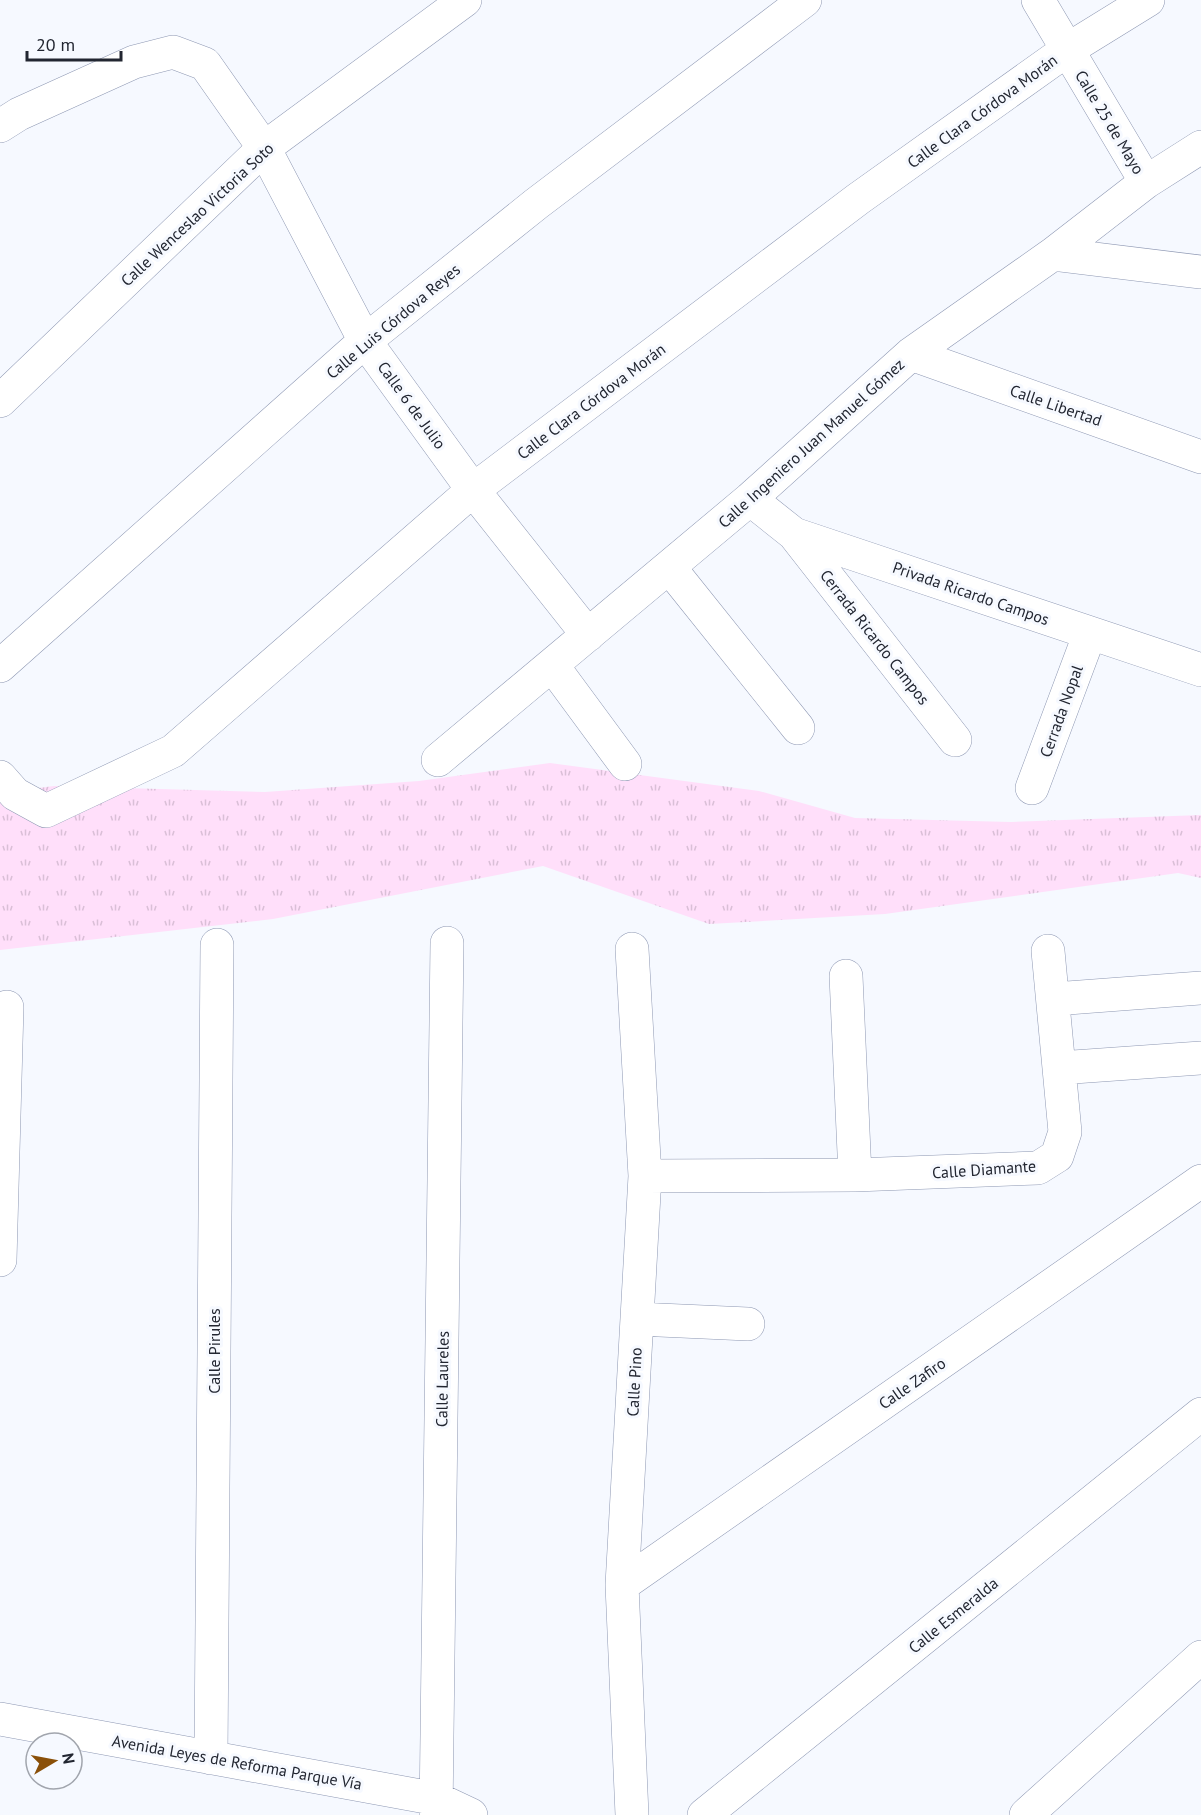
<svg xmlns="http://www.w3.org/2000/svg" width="1201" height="1815" font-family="'PT Sans',sans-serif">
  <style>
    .grass { fill: url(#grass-tufts) }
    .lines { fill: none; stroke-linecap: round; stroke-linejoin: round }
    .minor-casing { stroke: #8e98b3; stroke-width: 34 }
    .minor { stroke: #fff; stroke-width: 33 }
    .labels { text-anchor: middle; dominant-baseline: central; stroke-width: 6; stroke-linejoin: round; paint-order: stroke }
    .street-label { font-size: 16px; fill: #222631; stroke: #f6f9ff }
  </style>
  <defs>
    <pattern id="grass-tufts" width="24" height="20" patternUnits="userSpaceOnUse" patternTransform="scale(1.5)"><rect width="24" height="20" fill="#ffdffa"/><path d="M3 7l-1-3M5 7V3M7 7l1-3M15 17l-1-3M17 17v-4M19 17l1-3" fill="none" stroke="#dabfd7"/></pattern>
  </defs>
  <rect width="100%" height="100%" fill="#f6f9ff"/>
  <!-- grass -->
  <path class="grass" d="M 550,763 L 759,791 L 855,818 L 1011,822 L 1201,815 L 1201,878 L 1178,873 L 885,914 L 709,924 L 543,866 L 273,919 L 0,950 L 0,793 L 54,786 L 265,792 L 419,781 Z"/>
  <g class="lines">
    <defs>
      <path id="minor" d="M 1038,0 L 1146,182
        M 0,126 L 19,114 L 134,62 L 173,52 L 205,64 L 264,148 L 365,341 L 473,490 L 588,635
        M 1053,254 L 1201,272
        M 911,354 L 1201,457
        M 0,401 L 264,148 L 465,0
        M 750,499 L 794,534 L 1201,670
        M 794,534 L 955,740
        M 669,567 L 798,728
        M 552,665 L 625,764
        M 0,666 L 365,341 L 536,204 L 805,0
        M 438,760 L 750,499 L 911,354 L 1053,254 L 1146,182 L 1201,147
        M 0,777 L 15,794 L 46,811 L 173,751 L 473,490 L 858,199 L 1067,50 L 1148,0
        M 1032,788 L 1090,633
        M 632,949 L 645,1176 L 622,1585 L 632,1815
        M 846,976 L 855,1175
        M 1054,999 L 1201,988
        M 1059,1068 L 1201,1058
        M 645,1176 L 855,1175 L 1038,1168 L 1057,1156 L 1065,1132 L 1048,951
        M 0,1260 L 7,1007
        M 637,1319 L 748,1324
        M 622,1585 L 1201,1181
        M 0,1719 L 437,1799 L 471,1815
        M 211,1758 L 217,945
        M 436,1815 L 447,943
        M 704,1815 L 1201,1414
        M 1026,1815 L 1201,1657"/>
    </defs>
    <!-- minor casing -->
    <use href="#minor" class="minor-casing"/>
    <!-- minor -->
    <use href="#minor" class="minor"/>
  </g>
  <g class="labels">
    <!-- street labels -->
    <g class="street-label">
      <text transform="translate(982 111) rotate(-36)">Calle Clara Córdova Morán</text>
      <text transform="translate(1110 122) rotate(59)">Calle 25 de Mayo</text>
      <text transform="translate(197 214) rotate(-43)">Calle Wenceslao Victoria Soto</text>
      <text transform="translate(393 321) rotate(-40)">Calle Luis Córdova Reyes</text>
      <text transform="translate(591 401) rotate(-37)">Calle Clara Córdova Morán</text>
      <text transform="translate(412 405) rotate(54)">Calle 6 de Julio</text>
      <text transform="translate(1056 405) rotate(19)">Calle Libertad</text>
      <text transform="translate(811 443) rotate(-42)">Calle Ingeniero Juan Manuel Gómez</text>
      <text transform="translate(971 593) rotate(19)">Privada Ricardo Campos</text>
      <text transform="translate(875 637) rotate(52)">Cerrada Ricardo Campos</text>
      <text transform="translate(1061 711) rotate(-70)">Cerrada Nopal</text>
      <text transform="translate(984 1169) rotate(-4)">Calle Diamante</text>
      <text transform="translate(214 1351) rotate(-90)">Calle Pirules</text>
      <text transform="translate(442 1379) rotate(-89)">Calle Laureles</text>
      <text transform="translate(634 1382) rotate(-87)">Calle Pino</text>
      <text transform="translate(912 1383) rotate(-35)">Calle Zafiro</text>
      <text transform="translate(953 1615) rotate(-39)">Calle Esmeralda</text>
      <text transform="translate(237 1762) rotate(10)">Avenida Leyes de Reforma Parque Vía</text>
    </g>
  </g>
  <!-- north arrow -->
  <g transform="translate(54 1761) rotate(80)"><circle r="28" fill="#f6f9ff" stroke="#a1a5ad" stroke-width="1.5"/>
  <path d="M0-4.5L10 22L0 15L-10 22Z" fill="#8a5009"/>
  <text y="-9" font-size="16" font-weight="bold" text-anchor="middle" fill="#222631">N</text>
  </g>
  <!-- scale -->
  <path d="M27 51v9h94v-9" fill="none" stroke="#222631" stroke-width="3"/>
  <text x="36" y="51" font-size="18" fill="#222631" stroke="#f6f9ff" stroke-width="4.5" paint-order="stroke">20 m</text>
</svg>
